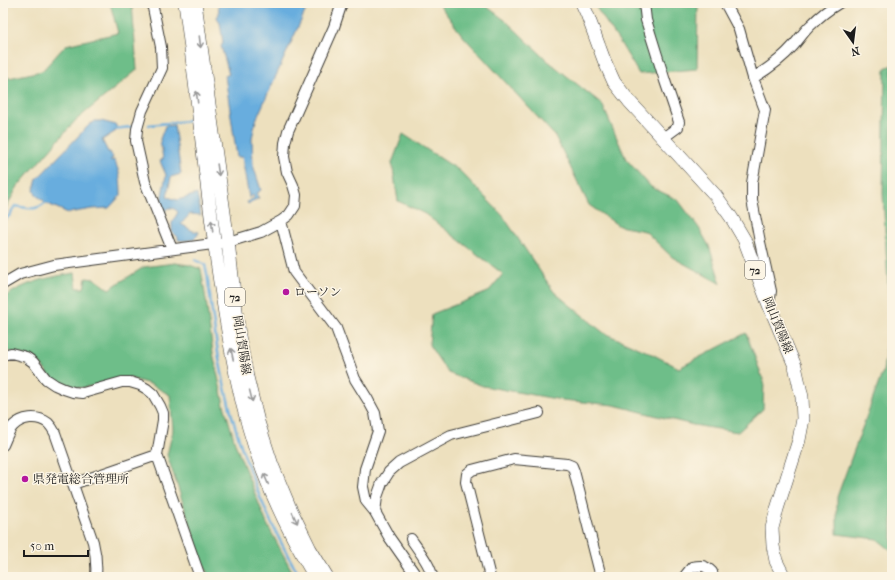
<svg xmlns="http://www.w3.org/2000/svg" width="895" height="580" font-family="'IM FELL French Canon','Noto Serif JP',serif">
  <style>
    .forest { fill: #6ebe89; stroke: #456d52 }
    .water { fill: #67adde; stroke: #42647d }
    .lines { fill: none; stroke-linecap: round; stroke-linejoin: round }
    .stream { stroke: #67adde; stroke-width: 2.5 }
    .minor-casing { stroke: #3b3934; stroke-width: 12 }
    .major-casing { stroke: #3b3934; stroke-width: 14 }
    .minor { stroke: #fff; stroke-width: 10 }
    .major { stroke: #fff; stroke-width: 13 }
    .oneway { stroke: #999 }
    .poi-dot { fill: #b5179e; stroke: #fcf5e5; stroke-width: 1.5 }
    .labels { text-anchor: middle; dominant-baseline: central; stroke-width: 3; stroke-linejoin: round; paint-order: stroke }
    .shield { fill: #fcf5e5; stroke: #5f5d58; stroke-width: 1 }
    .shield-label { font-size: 11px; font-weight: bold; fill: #1c1c1c }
    .poi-label { font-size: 12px; fill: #1c1c1c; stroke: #fcf5e5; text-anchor: start }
    .street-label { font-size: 12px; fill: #1c1c1c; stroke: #fcf5e5 }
  </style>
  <rect width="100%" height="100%" fill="#fcf5e5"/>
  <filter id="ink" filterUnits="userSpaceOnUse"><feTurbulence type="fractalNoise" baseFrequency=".025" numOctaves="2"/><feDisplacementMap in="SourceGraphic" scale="8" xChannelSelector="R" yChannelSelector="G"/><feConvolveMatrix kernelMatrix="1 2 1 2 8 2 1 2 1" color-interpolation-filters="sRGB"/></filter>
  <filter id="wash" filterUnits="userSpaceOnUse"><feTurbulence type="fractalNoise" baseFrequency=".012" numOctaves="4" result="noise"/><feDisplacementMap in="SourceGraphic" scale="16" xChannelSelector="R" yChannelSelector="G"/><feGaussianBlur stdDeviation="0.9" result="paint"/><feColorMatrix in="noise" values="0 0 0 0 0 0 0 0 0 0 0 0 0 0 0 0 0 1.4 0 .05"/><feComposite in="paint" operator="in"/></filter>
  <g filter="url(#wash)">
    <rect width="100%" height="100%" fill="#ede0be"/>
    <!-- forest -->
    <path class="forest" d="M 110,3 L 132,3 L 137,70 L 75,121 L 18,186 L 3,213 L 3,73 L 9,78 L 42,71 L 66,45 L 118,33 Z
      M 438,3 L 482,3 L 506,21 L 548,61 L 602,104 L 626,159 L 651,187 L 678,200 L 699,228 L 709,246 L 721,284 L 672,257 L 645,231 L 619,226 L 589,205 L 555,136 L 462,35 Z
      M 593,3 L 698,3 L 697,69 L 639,74 L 621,44 Z
      M 892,65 L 892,551 L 877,539 L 837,534 L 837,497 L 883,371 L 890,321 L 883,194 L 885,68 Z
      M 403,134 L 460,171 L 503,216 L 554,292 L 604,333 L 648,352 L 679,368 L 746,333 L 764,382 L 763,409 L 738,432 L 693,425 L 614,405 L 562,400 L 483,386 L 448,373 L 429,345 L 432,314 L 488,292 L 503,274 L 425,214 L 398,201 L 392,163 Z
      M 175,263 L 189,265 L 201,269 L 206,300 L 213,353 L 224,405 L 236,446 L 267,524 L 295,577 L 209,577 L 202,560 L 167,455 L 173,430 L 170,395 L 150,384 L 129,378 L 82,388 L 65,386 L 51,377 L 35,358 L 3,350 L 3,298 C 25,282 49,277 75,273 L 77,288 L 84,288 L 86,278 L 95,279 L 109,289 L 144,267 Z"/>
    <!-- water -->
    <path class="water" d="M 218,3 L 309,3 L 256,120 L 252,138 L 253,165 L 261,190 L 256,194 L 259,198 L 248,204 L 247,202 L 254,198 L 253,195 L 249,198 L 242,157 L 237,157 L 225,76 L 229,74 L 221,46 L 223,43 L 220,23 L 218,20 L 217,17 L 219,14 Z
      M 95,121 L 101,121 L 116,125 L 116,131 L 102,140 L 108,152 L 110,152 L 113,158 L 111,159 L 111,161 L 114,160 C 120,171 121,183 121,195 L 109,208 L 92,209 L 68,213 L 48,204 L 36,195 L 34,190 L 37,179 L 90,124 Z
      M 174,125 L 181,174 L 171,177 L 167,197 L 178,200 L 197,194 L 201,215 L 190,214 L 181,224 L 193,231 L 199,232 C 196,241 186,241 178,240 L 178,237 L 172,232 L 172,223 L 178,212 C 174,208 171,207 166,209 L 165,214 L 161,206 L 162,195 L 166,175 L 160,161 L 163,159 L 160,139 L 165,126 Z"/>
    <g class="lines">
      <!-- stream -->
      <path class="stream" d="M 149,125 L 188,121
        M 112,129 L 132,127
        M 3,221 L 9,216 L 15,206 C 29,208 37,212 48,200
        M 195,260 L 205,265 L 207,274 C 211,302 214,330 219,358 C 232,433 261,511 300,577"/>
    </g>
  </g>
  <g filter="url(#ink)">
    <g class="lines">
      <defs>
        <path id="minor" d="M 152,3 L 161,47 L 162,68 L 142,111 L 137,129 L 136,141 L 145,182 L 172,249
          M 644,3 L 646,20 L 665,81 L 679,122 L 678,127 L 663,138
          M 725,3 L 739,29 L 753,78 L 765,110 L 752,183 L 752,200 L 760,242 L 771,291 L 769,305
          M 753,78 C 768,69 782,59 794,45 C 800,38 805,30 812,24 C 820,16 829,9 839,3
          M 281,221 L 294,272 L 336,328 L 355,379 L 368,400 L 375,413 L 378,431 L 365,469 L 363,487 L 366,501 L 375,512 L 389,537 L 417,577
          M 3,284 L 20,274 L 54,265 L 228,242 L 261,232 L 281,221 L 289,215 L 295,206 L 296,195 L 293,185 L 287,172 L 284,157 L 285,143 L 288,131 L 334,27 L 342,3
          M 3,355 L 11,353 L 26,357 L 33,362 L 46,379 L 55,385 L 64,389 L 73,392 L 83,393 L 122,382 L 130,382 L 140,385 L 147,389 L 153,394 L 160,406 L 163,413 L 163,420 L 157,455 L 200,577
          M 3,445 C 6,439 8,431 13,426 C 22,417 37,415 48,423 C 51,426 53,429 55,433 L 93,542 C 96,554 97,565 96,577
          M 73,484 L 157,455
          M 375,512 L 377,497 L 382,483 L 389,472 L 399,463 L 451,435 L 539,413
          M 411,539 C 417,548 432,567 432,577
          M 490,577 L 466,482 L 467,474 L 472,470 L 514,459 L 567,464 L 572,466 L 574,471 L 601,577
          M 684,577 L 692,567 C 702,565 705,565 712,572 L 713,577"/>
        <path id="major" d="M 185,3 C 198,96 206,190 220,282 C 230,346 240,410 263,471 C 277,508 295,543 315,577
          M 195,3 L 228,242 L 239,336 L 247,377 L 258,422 L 272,465 L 289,506 L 310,549 L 327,577
          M 582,3 L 587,14 L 604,60 L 614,82 L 629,101 L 716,196 L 731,217 L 744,239 L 769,305 L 795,366 L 802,397 L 803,419 L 799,440 L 777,509 L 772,528 L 773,546 L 776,561 L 784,577"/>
      </defs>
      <!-- minor casing -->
      <use href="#minor" class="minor-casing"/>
      <!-- major casing -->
      <use href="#major" class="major-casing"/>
      <!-- minor -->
      <use href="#minor" class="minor"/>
      <!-- major -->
      <use href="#major" class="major"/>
    </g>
    <!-- one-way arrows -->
    <defs><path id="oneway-shaft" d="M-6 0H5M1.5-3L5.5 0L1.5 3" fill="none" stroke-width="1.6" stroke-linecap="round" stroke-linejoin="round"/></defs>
    <g class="oneway">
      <use href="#oneway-shaft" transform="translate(200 42) rotate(83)"/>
      <use href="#oneway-shaft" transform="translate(197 97) rotate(-97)"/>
      <use href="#oneway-shaft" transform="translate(218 170) rotate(82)"/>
      <use href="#oneway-shaft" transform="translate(212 226) rotate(-97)"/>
      <use href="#oneway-shaft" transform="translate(232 354) rotate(-102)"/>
      <use href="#oneway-shaft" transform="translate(251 396) rotate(76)"/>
      <use href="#oneway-shaft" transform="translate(266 479) rotate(-113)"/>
      <use href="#oneway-shaft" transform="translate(295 518) rotate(64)"/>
    </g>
  </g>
  <!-- markers -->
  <g class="poi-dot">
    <circle cx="286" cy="292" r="4"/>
    <circle cx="25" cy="479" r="4"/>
  </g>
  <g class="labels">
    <!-- shield labels -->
    <g class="shield">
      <rect x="745" y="261" width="20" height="18" rx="3"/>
      <rect x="225" y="288" width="20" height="18" rx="3"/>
    </g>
    <g class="shield-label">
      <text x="755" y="270">72</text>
      <text x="235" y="297">72</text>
    </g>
    <!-- poi labels -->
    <g class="poi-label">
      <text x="294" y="292">ローソン</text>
      <text x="33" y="479">県発電総合管理所</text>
    </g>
    <!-- street labels -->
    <g class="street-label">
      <text transform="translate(778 325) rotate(68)">岡山賀陽線</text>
      <text transform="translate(242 345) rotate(81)">岡山賀陽線</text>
    </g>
  </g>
  <!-- margin -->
  <rect width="895" height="580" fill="none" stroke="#fcf5e5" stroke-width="16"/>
  <!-- north arrow -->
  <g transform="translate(853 42) rotate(166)" stroke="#fcf5e5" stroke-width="3" paint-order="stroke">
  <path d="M0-3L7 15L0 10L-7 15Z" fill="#1c1c1c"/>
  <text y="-6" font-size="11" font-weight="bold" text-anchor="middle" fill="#1c1c1c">N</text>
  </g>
  <!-- scale -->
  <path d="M24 550v6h64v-6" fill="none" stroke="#1c1c1c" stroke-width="2"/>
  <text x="30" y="550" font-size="12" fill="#1c1c1c" stroke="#fcf5e5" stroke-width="3" paint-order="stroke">50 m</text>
</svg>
